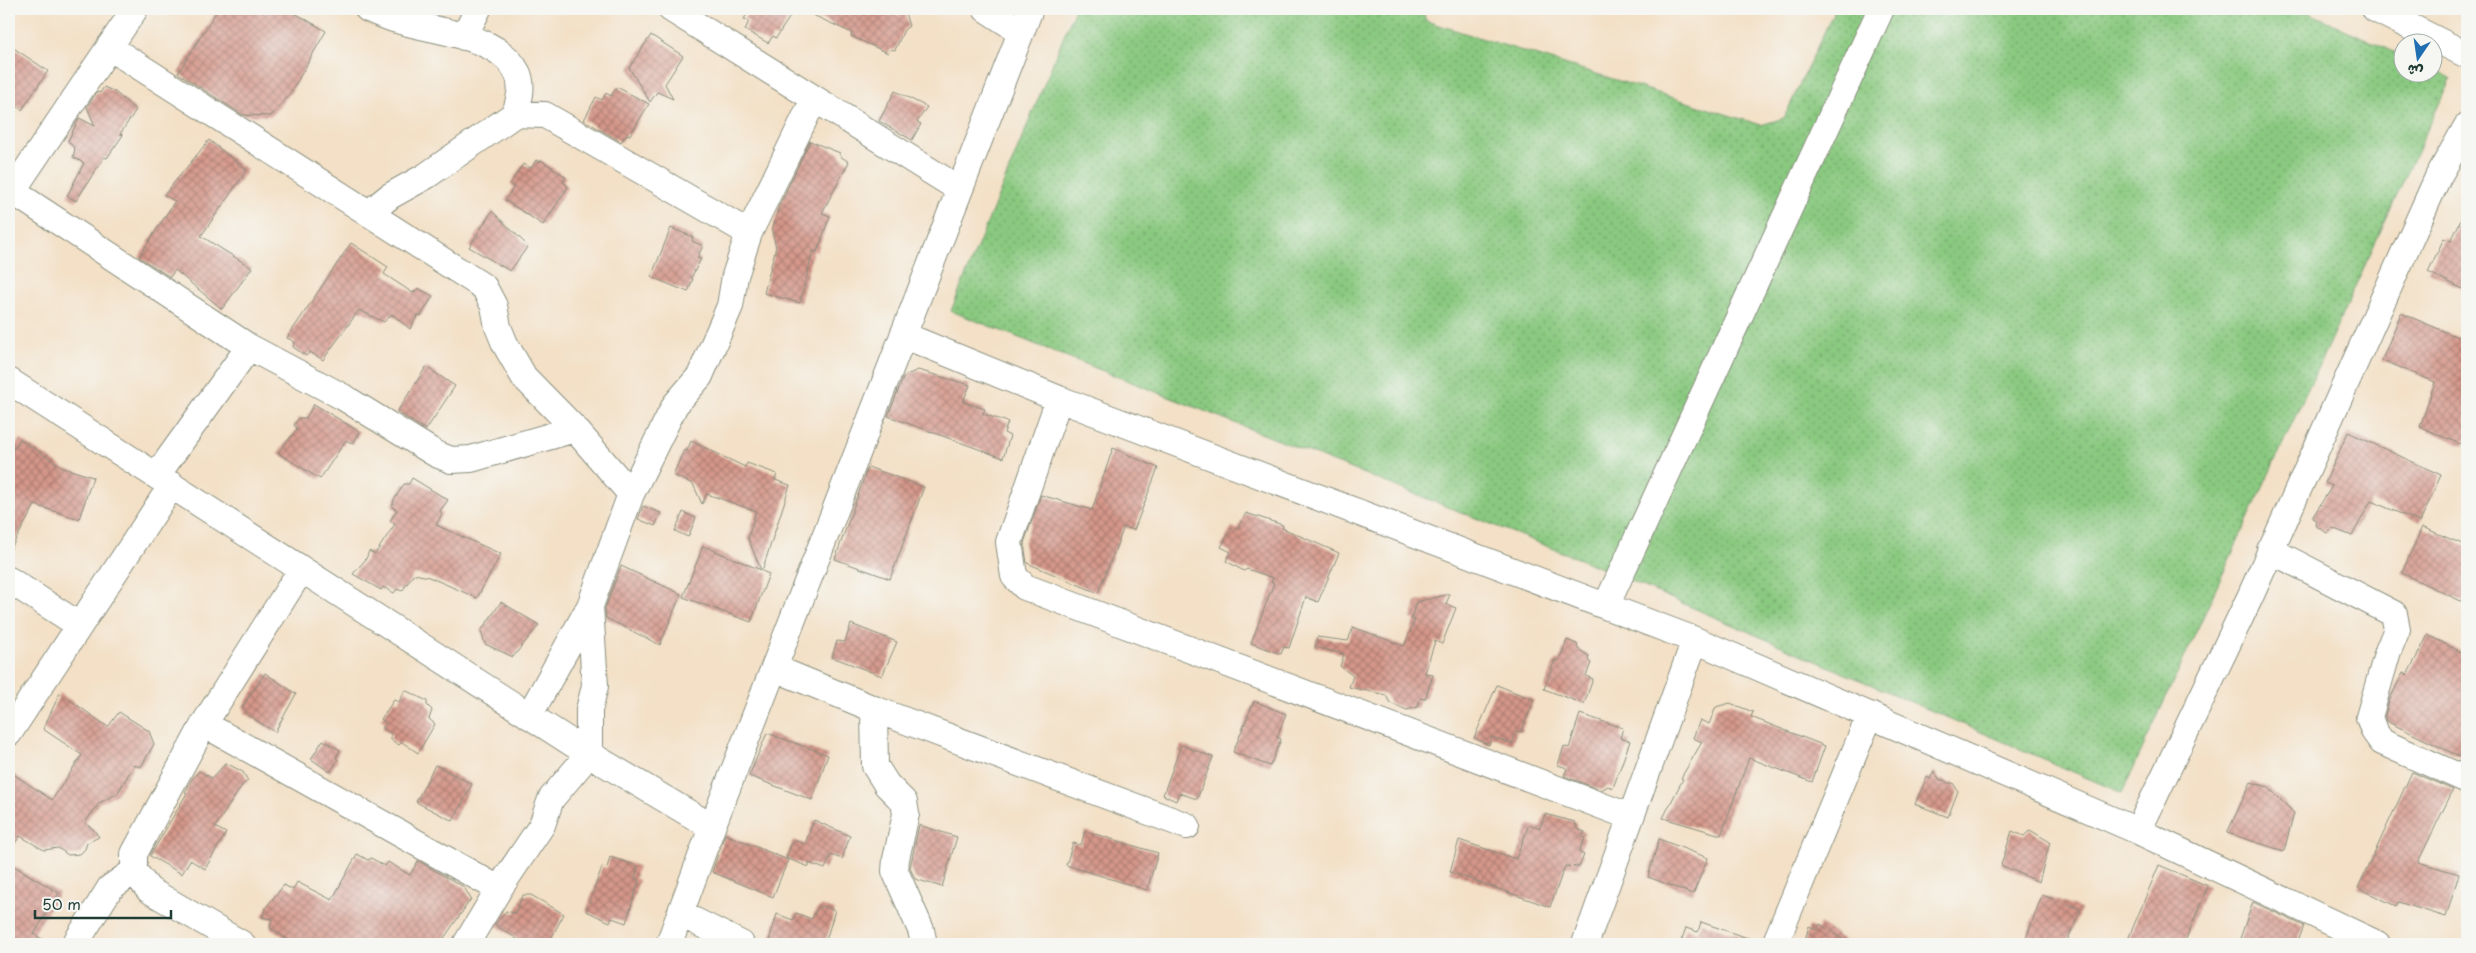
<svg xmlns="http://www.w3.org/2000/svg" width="2476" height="953" font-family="'Playpen Sans','Playpen Sans Arabic',sans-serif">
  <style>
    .grass { fill: url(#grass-dots); stroke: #54835a }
    .building { fill: url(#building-cross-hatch) }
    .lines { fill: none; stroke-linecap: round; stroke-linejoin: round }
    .minor-casing { stroke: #898e7d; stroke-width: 28 }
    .minor { stroke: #fff; stroke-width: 26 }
  </style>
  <defs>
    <pattern id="grass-dots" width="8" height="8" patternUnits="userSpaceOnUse" patternTransform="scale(1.25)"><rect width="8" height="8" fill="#8ac980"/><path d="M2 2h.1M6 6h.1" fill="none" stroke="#70a46a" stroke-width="1.8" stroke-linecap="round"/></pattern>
    <pattern id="building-cross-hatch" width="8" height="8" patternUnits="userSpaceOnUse" patternTransform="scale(1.25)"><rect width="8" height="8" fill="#d5978a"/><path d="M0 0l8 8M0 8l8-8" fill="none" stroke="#ac7c72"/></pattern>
  </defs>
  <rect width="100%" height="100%" fill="#f6f6f2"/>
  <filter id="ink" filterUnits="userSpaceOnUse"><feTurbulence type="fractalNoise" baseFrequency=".02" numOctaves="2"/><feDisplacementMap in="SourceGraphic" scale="10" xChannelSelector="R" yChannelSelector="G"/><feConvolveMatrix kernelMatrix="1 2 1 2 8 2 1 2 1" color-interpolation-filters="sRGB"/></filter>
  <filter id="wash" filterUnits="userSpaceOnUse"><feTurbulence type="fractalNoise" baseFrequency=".0096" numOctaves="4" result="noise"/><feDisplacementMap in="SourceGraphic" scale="20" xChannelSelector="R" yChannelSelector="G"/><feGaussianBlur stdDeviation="1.12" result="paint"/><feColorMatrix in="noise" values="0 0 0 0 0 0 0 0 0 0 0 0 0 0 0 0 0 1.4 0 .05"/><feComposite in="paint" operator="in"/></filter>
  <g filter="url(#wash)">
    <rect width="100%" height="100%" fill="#f3e0c6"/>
    <!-- grass -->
    <path class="grass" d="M 1075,9 L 1422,9 L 1426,21 L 1761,125 L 1784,118 L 1835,9 L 2301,9 L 2403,56 L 2404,72 L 2434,72 L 2434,70 L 2451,78 L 2122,793 L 1582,560 L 951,311 Z"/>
    <g id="blocks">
      <!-- building -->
      <path class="building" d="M 218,9 L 288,9 L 326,31 L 290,94 L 271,116 L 243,115 L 178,73 Z
        M 750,9 L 795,9 L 776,38 L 773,36 L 768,43 L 745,30 L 749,21 L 744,19 Z
        M 800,9 L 896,9 L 897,15 L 905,13 L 909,26 L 904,30 L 895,50 L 891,49 L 888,53 L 851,36 L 852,33 Z
        M 651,35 L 683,56 L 665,84 L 673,99 L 657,92 L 650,102 L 629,68 Z
        M 9,45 L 48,71 L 22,110 L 9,101 Z
        M 104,87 L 115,92 L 136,110 L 120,134 L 123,135 L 107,158 L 104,157 L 76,201 L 67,196 L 84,163 L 73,157 L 75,149 L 68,141 L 79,118 L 95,126 L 87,107 L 97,92 L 100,93 Z
        M 617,87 L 649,104 L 630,135 L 627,134 L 621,142 L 584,120 L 596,97 L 602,100 L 606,93 L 611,96 Z
        M 895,91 L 927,107 L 917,122 L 921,124 L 912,140 L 879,121 Z
        M 209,140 L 247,170 L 201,236 L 252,268 L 222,309 L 175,270 L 170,277 L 139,257 L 175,201 L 164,195 Z
        M 810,141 L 840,153 L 840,156 L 849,162 L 822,213 L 830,216 L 817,252 L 813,251 L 800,303 L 764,293 L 776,247 L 772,231 L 779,206 Z
        M 536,160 L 540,162 L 541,160 L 566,177 L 563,181 L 568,187 L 543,225 L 505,200 L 514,187 L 510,184 L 523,164 L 531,168 Z
        M 2467,207 L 2467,291 L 2428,272 L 2444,238 L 2451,241 Z
        M 492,211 L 528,246 L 510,271 L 469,247 Z
        M 671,228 L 693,237 L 692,241 L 703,246 L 697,258 L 701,259 L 691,278 L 693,279 L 688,292 L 651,277 Z
        M 351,243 L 388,267 L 384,274 L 413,293 L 418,288 L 433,296 L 421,316 L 418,315 L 410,329 L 392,314 L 384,322 L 359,310 L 323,360 L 310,352 L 306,356 L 293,347 L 295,342 L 287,338 Z
        M 2401,313 L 2467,341 L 2467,435 L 2463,445 L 2420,427 L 2435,382 L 2382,360 Z
        M 426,367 L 455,386 L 426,430 L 397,412 Z
        M 918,370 L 970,385 L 963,402 L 985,409 L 983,414 L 1008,422 L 1004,433 L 1010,436 L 1003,458 L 888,416 L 904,376 Z
        M 314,404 L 360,432 L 353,444 L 346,440 L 320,479 L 278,453 L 297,429 L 294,425 L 299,418 L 306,418 Z
        M 2348,432 L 2441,475 L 2420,522 L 2371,501 L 2352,536 L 2332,528 L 2327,533 L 2315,525 L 2316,520 L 2312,518 L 2332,486 L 2325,483 Z
        M 20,439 L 64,468 L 93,477 L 79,519 L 35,505 L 9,552 L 9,455 Z
        M 691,441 L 745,467 L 747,463 L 777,474 L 775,480 L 790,485 L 762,571 L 769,574 L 751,622 L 683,597 L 703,546 L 761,570 L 748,538 L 756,511 L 707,494 L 702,504 L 693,484 L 673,475 L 684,450 L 687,451 Z
        M 1113,448 L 1158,468 L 1134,530 L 1124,527 L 1098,593 L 1027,563 L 1024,543 L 1041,495 L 1092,510 Z
        M 868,467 L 924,487 L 890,579 L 835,559 Z
        M 412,478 L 448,500 L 440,511 L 442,514 L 436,525 L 501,554 L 477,598 L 429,577 L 414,574 L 402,591 L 397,589 L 394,593 L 383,587 L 381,590 L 353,574 L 366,559 L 369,551 L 375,554 L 395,524 L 390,521 L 397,510 L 392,507 L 394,500 L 404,484 L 409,484 Z
        M 643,506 L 661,513 L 655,526 L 638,519 Z
        M 683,512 L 696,518 L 688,537 L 675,531 Z
        M 1246,513 L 1283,525 L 1282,528 L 1339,553 L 1318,602 L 1306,597 L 1289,648 L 1284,647 L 1281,654 L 1251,643 L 1274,583 L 1271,582 L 1273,578 L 1247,569 L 1244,571 L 1226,561 L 1231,552 L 1221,547 L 1232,527 L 1237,529 Z
        M 2422,527 L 2467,546 L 2467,604 L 2402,573 Z
        M 621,566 L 681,594 L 660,645 L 606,618 L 605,608 Z
        M 1450,594 L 1446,604 L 1456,608 L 1442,644 L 1435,641 L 1425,673 L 1433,675 L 1425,699 L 1420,698 L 1418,707 L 1407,710 L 1390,703 L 1386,695 L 1349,687 L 1353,676 L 1340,666 L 1344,654 L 1315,647 L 1317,637 L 1348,641 L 1353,627 L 1404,646 L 1415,620 L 1411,619 L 1416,602 Z
        M 501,602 L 539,625 L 513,657 L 485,644 L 481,631 Z
        M 851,624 L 897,642 L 882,676 L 832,657 L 837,641 L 845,642 Z
        M 2428,635 L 2467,655 L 2467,760 L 2386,721 L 2385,716 L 2389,701 L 2403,673 L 2407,675 Z
        M 1567,640 L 1577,644 L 1578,649 L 1589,656 L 1588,660 L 1591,663 L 1586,676 L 1593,679 L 1584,704 L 1544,689 L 1555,660 L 1559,661 Z
        M 265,673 L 296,694 L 275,732 L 246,714 L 243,706 Z
        M 1497,685 L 1534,700 L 1521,732 L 1517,731 L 1512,744 L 1492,737 L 1489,745 L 1474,738 Z
        M 405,690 L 427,701 L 427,705 L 432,710 L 429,719 L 435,724 L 418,753 L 402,742 L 399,745 L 391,740 L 391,734 L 382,728 L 386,723 L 381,719 L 394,700 L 399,702 Z
        M 60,693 L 108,727 L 119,712 L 149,731 L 154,744 L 141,767 L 134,765 L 117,794 L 99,803 L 85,823 L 94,830 L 99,837 L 87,843 L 85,849 L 80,854 L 68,855 L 58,848 L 44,850 L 20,836 L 9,852 L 9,771 L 52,800 L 82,755 L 43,729 Z
        M 1254,701 L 1286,714 L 1277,737 L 1281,739 L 1270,766 L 1233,752 Z
        M 1730,703 L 1753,712 L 1751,717 L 1825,746 L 1812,782 L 1749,758 L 1721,835 L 1663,818 L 1683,779 L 1681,778 L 1702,742 L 1693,738 L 1700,720 L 1709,724 L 1716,707 Z
        M 1580,714 L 1623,728 L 1620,738 L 1630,741 L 1613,788 L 1608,786 L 1601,790 L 1564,776 L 1567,768 L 1558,765 L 1564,746 L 1569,748 Z
        M 767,733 L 828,755 L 812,800 L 749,776 Z
        M 323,740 L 340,750 L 336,757 L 338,760 L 330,772 L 311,759 Z
        M 1181,745 L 1213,757 L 1197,799 L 1179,793 L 1176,801 L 1163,795 Z
        M 226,763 L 243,772 L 248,781 L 243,784 L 215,827 L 226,833 L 205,869 L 190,860 L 182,874 L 150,856 L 187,793 L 185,792 L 192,779 L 199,771 L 212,778 Z
        M 435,765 L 472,784 L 453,821 L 416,802 Z
        M 1934,771 L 1940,780 L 1944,780 L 1948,783 L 1953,783 L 1958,791 L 1948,817 L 1915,804 L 1927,777 L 1930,779 Z
        M 2412,772 L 2453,790 L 2418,862 L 2459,874 L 2446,917 L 2398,902 L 2396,906 L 2358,888 Z
        M 2251,782 L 2268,787 L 2294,813 L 2284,851 L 2227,833 Z
        M 1545,814 L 1575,822 L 1577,829 L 1585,832 L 1582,837 L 1585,838 L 1579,852 L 1584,855 L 1579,867 L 1565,866 L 1550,907 L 1450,872 L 1459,840 L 1516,859 L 1529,824 L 1540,828 Z
        M 814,820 L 850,836 L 842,859 L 831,855 L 825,869 L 809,863 L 809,867 L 786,858 L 793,840 L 805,844 Z
        M 919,825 L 957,837 L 942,887 L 915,879 L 910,868 Z
        M 2030,830 L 2050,842 L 2039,882 L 2001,865 L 2012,831 L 2024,836 Z
        M 1085,831 L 1158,853 L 1147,890 L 1066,865 L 1073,843 L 1081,845 Z
        M 725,834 L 788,860 L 773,897 L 712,872 Z
        M 1659,839 L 1708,858 L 1693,894 L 1648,877 Z
        M 357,854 L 368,860 L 371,858 L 385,866 L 388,862 L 410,875 L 418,861 L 464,887 L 471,899 L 440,944 L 295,944 L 270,928 L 272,919 L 262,917 L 267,906 L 284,885 L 293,890 L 297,882 L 332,900 Z
        M 610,857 L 638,866 L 635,878 L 639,880 L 626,923 L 612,918 L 610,922 L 586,911 L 602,867 L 607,868 Z
        M 9,863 L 59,893 L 34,934 L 49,944 L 9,944 Z
        M 2159,865 L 2208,886 L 2184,944 L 2126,944 Z
        M 523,895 L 531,895 L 564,914 L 548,944 L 525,944 L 495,925 L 506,911 L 515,913 Z
        M 2042,895 L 2081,909 L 2066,944 L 2024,944 Z
        M 2253,902 L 2304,926 L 2297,944 L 2238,944 Z
        M 821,906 L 835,910 L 825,944 L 768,944 L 777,914 L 793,920 L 796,913 L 812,919 L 816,910 Z
        M 1701,922 L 1759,942 L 1759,944 L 1680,944 L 1686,928 L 1698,932 Z
        M 1820,924 L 1848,943 L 1851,944 L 1804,944 L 1809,926 L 1817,930 Z"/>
    </g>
  </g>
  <g filter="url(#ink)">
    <use href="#blocks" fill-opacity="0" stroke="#898e7d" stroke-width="1"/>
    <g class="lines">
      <defs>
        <path id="minor" d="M 368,9 C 378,13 387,17 397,20 C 434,32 498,34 517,72 C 524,85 519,101 515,114
          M 671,9 L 959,189
          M 986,9 L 1020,31
          M 2375,9 L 2467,55
          M 464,37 L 478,9
          M 109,47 L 484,287 L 494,306 L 498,327 L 505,344 L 524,377 L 575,429 L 631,494
          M 12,191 L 249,347 L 343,397 L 436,454 L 451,460 L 471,459 L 575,429
          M 9,196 L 135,9
          M 369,213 L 390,196 L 426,176 L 515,114 L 545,115 L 749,233
          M 903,335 L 1059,399 L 1695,640 L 2138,831 L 2377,944
          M 9,381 L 589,754 L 712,827
          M 1059,399 L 1009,542 L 1014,576 L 1025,587 L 1631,817
          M 157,475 L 249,347
          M 2270,550 L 2394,614 L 2397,629 L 2388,651 L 2369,717 L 2374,731 L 2382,742 L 2467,780
          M 301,570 L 204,724 L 499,889
          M 9,580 L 79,625
          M 1606,606 L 1881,9
          M 774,668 L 874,709 L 1187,826
          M 874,709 L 875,766 L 887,785 L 904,802 L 906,814 L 896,859 L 895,871 L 921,930 L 924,944
          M 529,716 L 590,606
          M 204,724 L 134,854 L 134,871 L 149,890 L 242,944
          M 9,733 L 172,485
          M 2138,831 L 2250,597 L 2438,177 L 2467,126
          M 681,914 L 741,944
          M 75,944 L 110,888 L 134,871
          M 466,944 L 499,889 L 542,825 L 551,799 L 589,754 L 589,710 L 595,686 L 590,606 L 631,494 L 675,405 L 700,376 L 730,306 L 735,276 L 749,233 L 814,99
          M 669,944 L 712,827 L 1030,9
          M 1585,944 L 1695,640
          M 1775,944 L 1870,715"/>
      </defs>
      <!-- minor casing -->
      <use href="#minor" class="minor-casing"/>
      <!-- minor -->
      <use href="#minor" class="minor"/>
    </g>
  </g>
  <!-- margin -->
  <rect width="2476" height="953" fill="none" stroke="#f6f6f2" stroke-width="30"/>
  <!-- north arrow -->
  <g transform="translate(2418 58) rotate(193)"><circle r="24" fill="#f6f6f2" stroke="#a0aca6"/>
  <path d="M0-4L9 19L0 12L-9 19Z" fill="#1f6fb2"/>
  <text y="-8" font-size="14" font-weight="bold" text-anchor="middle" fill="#1f3d34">ش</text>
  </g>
  <!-- scale -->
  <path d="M35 910v8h136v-8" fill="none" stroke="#1f3d34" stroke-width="2.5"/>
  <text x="42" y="910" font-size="15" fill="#1f3d34" stroke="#f6f6f2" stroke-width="4" paint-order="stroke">50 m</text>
</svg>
